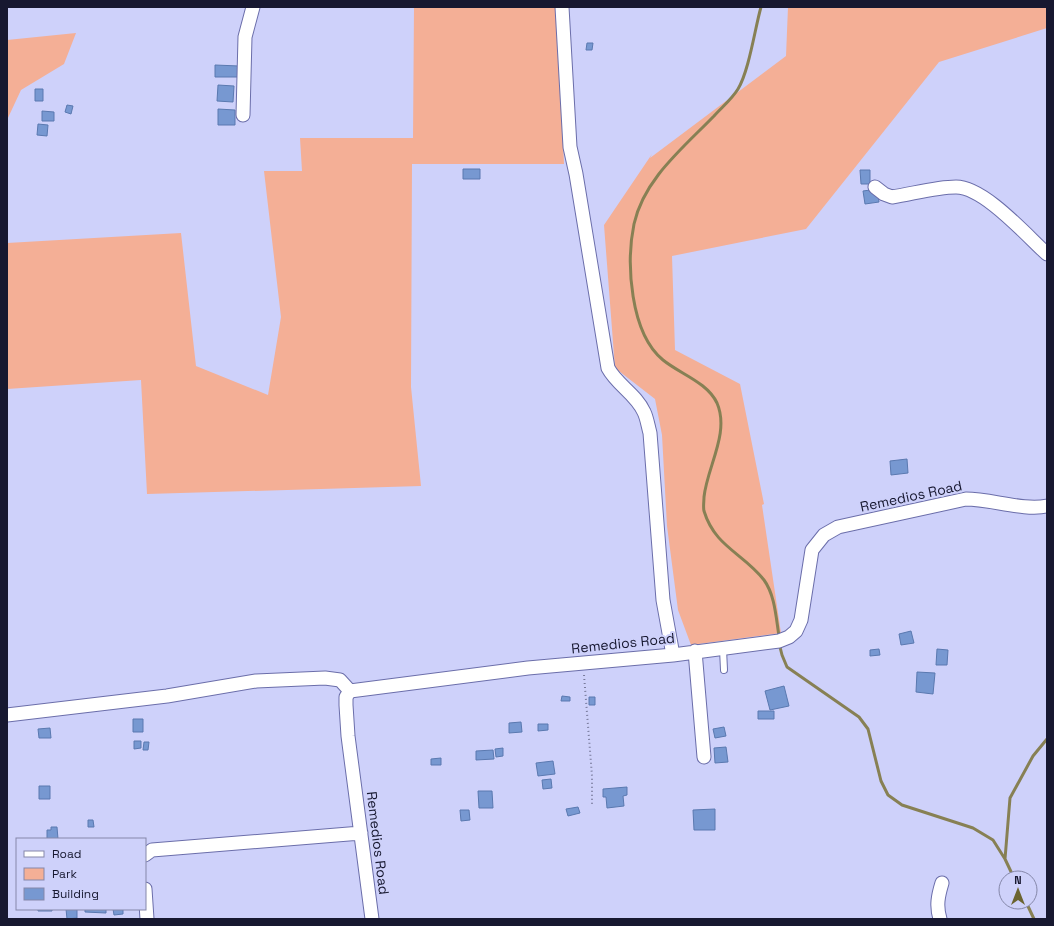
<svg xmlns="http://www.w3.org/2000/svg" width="1054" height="926" font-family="'Space Grotesk',sans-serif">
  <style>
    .green { fill: #f4af96 }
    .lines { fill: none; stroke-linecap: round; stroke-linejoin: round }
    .stream { stroke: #878054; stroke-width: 3 }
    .building { fill: #7798d1; stroke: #5a79b0 }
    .service-casing { stroke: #6b6eaa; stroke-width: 8 }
    .minor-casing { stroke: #6b6eaa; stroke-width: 15 }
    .path { stroke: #787a9b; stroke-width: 2; stroke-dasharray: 1 3; stroke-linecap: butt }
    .service { stroke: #fff; stroke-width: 6 }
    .minor { stroke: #fff; stroke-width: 13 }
    .labels { text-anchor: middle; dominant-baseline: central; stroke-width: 4; stroke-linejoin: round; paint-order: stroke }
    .street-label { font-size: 14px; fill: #171830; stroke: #ced1fa }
  </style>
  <rect width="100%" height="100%" fill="#ced1fa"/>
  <!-- green -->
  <path class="green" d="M 414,7 L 557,7 L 564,164 L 412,164 L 411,387 L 421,486 L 147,494 L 141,380 L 7,389 L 7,243 L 181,233 L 196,366 L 268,395 L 281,317 L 264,171 L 302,171 L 300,138 L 413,138 Z
    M 788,7 L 1047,7 L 1047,28 L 939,62 L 806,229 L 672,256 L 675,350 L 740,384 L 764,504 L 762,505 L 781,633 L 691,645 L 678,610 L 667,526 L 662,435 L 655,399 L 615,368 L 604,225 L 652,154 L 650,158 L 786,56 Z
    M 76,33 L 64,64 L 21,90 L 7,120 L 7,40 Z"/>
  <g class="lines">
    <!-- stream -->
    <path class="stream" d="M 761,7 C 755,28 749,71 738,89 C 732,99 722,107 714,116 C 683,148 644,179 634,224 C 626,263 630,333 663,360 C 680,374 707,382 717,403 C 730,433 707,467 704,497 C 704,501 703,507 704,511 C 715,547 743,553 764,580 C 775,595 776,618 779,636
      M 780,647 L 782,655 L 787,667 L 859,717 L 868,729 L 881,781 L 888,795 L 902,805 L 973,828 L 993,840 L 1005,859
      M 1014,878 L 1005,859 L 1010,798 L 1033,756 L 1047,739
      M 1026,902 L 1034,919"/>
  </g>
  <!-- building -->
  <path class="building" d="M 587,43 L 593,43 L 592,50 L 586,50 Z
    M 215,65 L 239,66 L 238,77 L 215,77 Z
    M 218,85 L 234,86 L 233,102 L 217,101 Z
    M 35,89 L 43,89 L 43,101 L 35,101 Z
    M 67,105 L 73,106 L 71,114 L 65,112 Z
    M 218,109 L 235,110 L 235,125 L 218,125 Z
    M 42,111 L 54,112 L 54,121 L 42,121 Z
    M 38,124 L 48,125 L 47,136 L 37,135 Z
    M 463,169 L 480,169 L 480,179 L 463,179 Z
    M 860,170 L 870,170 L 870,184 L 861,184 Z
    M 877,189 L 879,202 L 865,204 L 863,191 Z
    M 907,459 L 908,473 L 891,475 L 890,461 Z
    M 911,631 L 914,643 L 901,645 L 899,634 Z
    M 879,649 L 880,655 L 870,656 L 870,650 Z
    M 937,649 L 948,650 L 947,665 L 936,665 Z
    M 917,672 L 935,673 L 933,694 L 916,692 Z
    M 784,686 L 789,706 L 770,710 L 765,691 Z
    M 562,696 L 570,697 L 570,701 L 561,701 Z
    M 589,697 L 595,697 L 595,705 L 589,705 Z
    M 758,711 L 774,711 L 774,719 L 758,719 Z
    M 133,719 L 143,719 L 143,732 L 133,732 Z
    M 521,722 L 522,732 L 509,733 L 509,723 Z
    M 538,724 L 548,724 L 548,730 L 538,731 Z
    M 724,727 L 726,736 L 715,738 L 713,729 Z
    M 50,728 L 51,738 L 39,738 L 38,729 Z
    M 134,741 L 141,741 L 141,748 L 134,749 Z
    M 144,742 L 149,742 L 148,750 L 143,750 Z
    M 726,747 L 728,762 L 715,763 L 714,748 Z
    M 503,748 L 503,756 L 496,757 L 495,749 Z
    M 493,750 L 494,759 L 476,760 L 476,751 Z
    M 441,758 L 441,765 L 431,765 L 431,759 Z
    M 553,761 L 555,774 L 538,776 L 536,763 Z
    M 551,779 L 552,788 L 543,789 L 542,780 Z
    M 39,786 L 50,786 L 50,799 L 39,799 Z
    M 627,787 L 627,795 L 623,796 L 624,806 L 607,808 L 606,797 L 603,797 L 603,789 Z
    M 478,791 L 492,791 L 493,808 L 479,808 Z
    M 578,807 L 580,813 L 568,816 L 566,809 Z
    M 715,809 L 715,830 L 694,830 L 693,810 Z
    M 460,810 L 469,810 L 470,820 L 461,821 Z
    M 88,820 L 93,820 L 94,827 L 88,827 Z
    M 51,827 L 57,827 L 58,839 L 47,839 L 47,830 L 51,830 Z
    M 38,909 L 52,909 L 52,911 L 38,911 Z
    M 66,909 L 77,909 L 77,918 L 67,919 Z
    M 85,909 L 106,909 L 106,913 L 85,912 Z
    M 113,909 L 123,909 L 123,914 L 114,915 Z"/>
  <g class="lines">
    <defs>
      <path id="service" d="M 723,649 L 724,670"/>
      <path id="minor" d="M 562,7 L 570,147 L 576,174 L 608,368 C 617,385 636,394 644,412 C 647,418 648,426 650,433 L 663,600 L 673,655
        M 243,115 L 245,37 L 253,7
        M 875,187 L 884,194 L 892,197 C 912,194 936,187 956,187 C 984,187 1026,235 1047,254
        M 695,651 L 704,757
        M 7,715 L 167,696 L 256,681 L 325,678 L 340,680 L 350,691
        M 145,855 L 152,850 L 361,833
        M 145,889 L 147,919
        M 372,919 L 348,736 L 346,705 L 346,697 L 350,691 L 528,668 L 673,655 L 779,641 L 789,637 L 796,631 L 801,620 L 812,550 L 824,535 L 838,527 L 966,499 C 991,499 1024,511 1047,506
        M 940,919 C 936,906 938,896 942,883"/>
    </defs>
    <!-- service casing -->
    <use href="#service" class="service-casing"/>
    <!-- minor casing -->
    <use href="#minor" class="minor-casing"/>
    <!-- path -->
    <path class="path" d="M 584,675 L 592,776 L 592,804"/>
    <!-- service -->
    <use href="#service" class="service"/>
    <!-- minor -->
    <use href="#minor" class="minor"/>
  </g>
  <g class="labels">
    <!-- street labels -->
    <g class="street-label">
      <text transform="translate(911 496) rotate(-12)">Remedios Road</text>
      <text transform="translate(623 643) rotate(-6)">Remedios Road</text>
      <text transform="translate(378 843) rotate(83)">Remedios Road</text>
    </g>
  </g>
  <!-- border -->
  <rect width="1054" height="926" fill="none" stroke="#171830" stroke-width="16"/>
  <!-- legend -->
  <rect x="16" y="838" width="130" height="72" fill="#ced1fa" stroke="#8587a9"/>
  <rect x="24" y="851" width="20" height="6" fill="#ffffff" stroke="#8587a9"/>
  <text x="52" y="858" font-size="12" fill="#171830">Road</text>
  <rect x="24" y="868" width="20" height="12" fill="#f4af96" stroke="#8587a9"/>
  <text x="52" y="878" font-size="12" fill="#171830">Park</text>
  <rect x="24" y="888" width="20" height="12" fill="#7798d1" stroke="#8587a9"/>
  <text x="52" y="898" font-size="12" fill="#171830">Building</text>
  <!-- north arrow -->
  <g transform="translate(1018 890)"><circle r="19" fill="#ced1fa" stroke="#8587a9"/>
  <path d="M0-3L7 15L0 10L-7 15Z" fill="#6b6430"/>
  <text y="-6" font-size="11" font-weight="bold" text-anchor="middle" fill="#171830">N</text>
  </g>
</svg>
